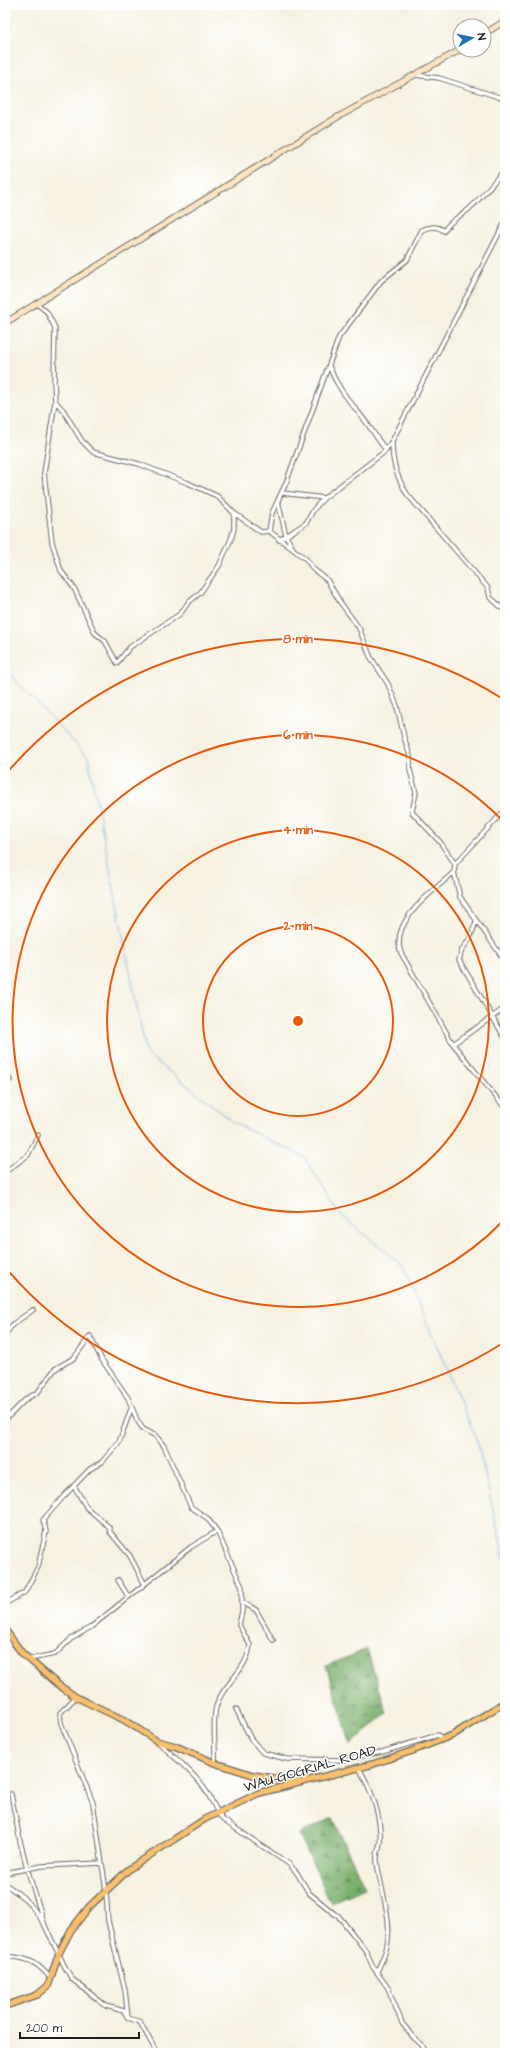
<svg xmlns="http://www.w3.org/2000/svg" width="510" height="2058" font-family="'Architects Daughter',sans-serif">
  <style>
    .forest { fill: url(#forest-firs); stroke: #4b6644 }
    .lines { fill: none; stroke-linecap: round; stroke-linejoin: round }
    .stream { stroke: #61a8d8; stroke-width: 1 }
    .street-casing { stroke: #686761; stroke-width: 5.5 }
    .secondary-casing { stroke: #686761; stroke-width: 7 }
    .primary-casing { stroke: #686761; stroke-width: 8 }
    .street { stroke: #fff; stroke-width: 3.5 }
    .secondary { stroke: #fce5c4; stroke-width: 5 }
    .primary { stroke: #f8bf6c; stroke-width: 5.5 }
    .ring { fill: none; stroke: #e8590c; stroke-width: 2 }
    .labels { text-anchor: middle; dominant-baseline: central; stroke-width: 3; stroke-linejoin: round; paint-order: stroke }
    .street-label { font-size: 14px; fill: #1c1c1c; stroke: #fff }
    .centre { fill: #e8590c; stroke: #fff; stroke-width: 2 }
    .ring-label { font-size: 12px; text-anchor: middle; font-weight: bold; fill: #e8590c; stroke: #fff; stroke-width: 3; stroke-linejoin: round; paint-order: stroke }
  </style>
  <defs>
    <pattern id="forest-firs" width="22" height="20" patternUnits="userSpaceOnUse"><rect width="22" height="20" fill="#7ab06c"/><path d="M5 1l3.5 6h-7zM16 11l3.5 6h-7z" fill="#638e58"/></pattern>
  </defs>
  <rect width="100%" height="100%" fill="#fff"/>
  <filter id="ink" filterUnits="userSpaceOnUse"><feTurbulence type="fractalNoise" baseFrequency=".025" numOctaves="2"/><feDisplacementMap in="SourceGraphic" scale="8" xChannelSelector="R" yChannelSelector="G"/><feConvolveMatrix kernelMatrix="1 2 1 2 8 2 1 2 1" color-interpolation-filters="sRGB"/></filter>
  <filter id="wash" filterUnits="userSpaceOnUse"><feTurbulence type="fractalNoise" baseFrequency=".012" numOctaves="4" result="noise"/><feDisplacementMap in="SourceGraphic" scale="16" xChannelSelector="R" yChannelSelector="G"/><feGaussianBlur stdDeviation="0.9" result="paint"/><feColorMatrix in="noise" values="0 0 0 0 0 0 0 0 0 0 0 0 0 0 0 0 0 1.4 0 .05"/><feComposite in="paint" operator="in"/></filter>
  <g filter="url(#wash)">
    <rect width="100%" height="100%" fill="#f6f1e1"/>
    <!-- forest -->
    <path class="forest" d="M 367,1649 L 387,1713 L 351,1745 L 326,1666 Z
      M 333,1818 L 365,1888 L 331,1903 L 299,1834 Z"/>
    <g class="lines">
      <!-- stream -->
      <path class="stream" d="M 5,669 L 88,757 L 146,1053 L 236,1124 L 304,1157 L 340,1214 L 402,1265 L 477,1440 L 505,1562"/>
    </g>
  </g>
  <g filter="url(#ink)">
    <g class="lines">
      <defs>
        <path id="street" d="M 415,75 L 439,78 L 505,99
          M 36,303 L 47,312 L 55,328 L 54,382 L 55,401 L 44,473 L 52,542 L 61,571 L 74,588 L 95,633 L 105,641 L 117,663 L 130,647 L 180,614 L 188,603 L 200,593 L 219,566 L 231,539 L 234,529 L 234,513 L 217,496 L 188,483 L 139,464 L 93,452 L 82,441 L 63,410 L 55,401
          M 329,366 C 339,393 355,406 371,429 C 376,436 380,443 386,450
          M 392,442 C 392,463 397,477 407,494 L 488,588 L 490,597 L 505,611
          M 282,493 L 324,498
          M 278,501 L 286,536 L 279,540
          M 234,513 L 261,532 L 269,531 L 306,559 L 313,569 L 327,580 L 340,602 L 359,628 L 370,656 L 388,684 L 397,706 L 404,737 L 410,756 L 410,770 L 416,793 L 412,812 L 440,842 L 455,864
          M 269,531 L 272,513 L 286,483 L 339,337 L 381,281 L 407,260 L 422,230 C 431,227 436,225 444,231 C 450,220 460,217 469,209 C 482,197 493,183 505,169
          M 294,550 L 286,536 L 306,523 L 314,509 L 324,498 L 383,453 L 392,441 L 505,222
          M 505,810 L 455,864 L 454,872 C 434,891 389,921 401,953 L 453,1044 L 505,1108
          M 454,872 L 460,897 L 505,961
          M 476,922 L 470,938 L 462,950 L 459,960 L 505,1038
          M 453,1044 L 505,1008
          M 5,1073 L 10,1080
          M 5,1172 L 28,1155 L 38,1135
          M 5,1335 L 13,1324 L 33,1310
          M 5,1420 L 26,1399 L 38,1392 L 55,1369 L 74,1358 L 90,1336 L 102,1360 L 128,1398 L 137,1420 L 143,1429 L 156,1436 L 164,1446 L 191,1507 L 207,1518 L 217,1531 L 242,1587 L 242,1611 L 239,1625 L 250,1645 C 247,1672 222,1684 216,1707 C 212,1723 216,1747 215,1763
          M 74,1486 L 87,1508 L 109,1527 L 110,1532 L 130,1556 L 144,1583
          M 118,1580 L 128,1596
          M 242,1602 L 256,1610 L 273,1640
          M 5,1604 L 25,1592 L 38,1567 L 46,1531 L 43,1520 L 64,1496 L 90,1469 L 102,1462 L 119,1442 L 131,1409
          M 30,1659 L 55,1654 L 71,1639 L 91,1627 L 191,1547 L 217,1531
          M 76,1697 L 60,1713 L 61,1723 L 93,1803 L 106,1891 L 108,1921 L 125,1990 L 128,2018 L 140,2022 L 157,2053
          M 236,1709 L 251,1739 L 263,1753 L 287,1759 L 344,1760 L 382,1752 L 438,1735 L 443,1739
          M 158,1742 C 174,1757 192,1771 204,1788 C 212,1799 215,1810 223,1820 L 289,1864 L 297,1873 L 309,1893 L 341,1919 L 366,1951 L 373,1967 L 388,1988 L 402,2023 L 413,2037 L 422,2045 L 426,2053
          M 359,1768 C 372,1791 382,1816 380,1843 C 379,1849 376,1855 377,1861 C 380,1889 393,1918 387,1946 C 385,1955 380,1964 377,1972
          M 11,1794 L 20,1841 L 27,1868 L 45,1926 L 65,1967 L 72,1979 L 106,2006 L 124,2011 L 127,2016
          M 5,1873 L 42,1866 L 102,1863
          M 5,1884 C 25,1898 29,1901 43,1922
          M 5,1956 C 27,1958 37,1961 51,1979"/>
        <path id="secondary" d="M 484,34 L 505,21
          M 5,323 L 336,118 L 460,50"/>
        <path id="primary" d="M 5,1630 L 22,1653 L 57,1684 L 76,1697 L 124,1720 L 157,1741 L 175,1746 L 215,1763 L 253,1775 L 299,1782
          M 5,2006 L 37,1995 L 48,1986 L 59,1953 L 71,1930 L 89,1907 L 129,1869 L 205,1819 L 259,1793 L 373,1764 L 412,1751 L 453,1735 L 505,1702"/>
      </defs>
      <!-- street casing -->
      <use href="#street" class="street-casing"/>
      <!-- secondary casing -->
      <use href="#secondary" class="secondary-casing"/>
      <!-- primary casing -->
      <use href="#primary" class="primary-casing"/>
      <!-- street -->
      <use href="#street" class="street"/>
      <!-- secondary -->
      <use href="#secondary" class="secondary"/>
      <!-- primary -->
      <use href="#primary" class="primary"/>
    </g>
  </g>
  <!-- distance rings -->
  <g class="ring">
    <circle cx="298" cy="1021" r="95"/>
    <circle cx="298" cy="1021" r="191"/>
    <path d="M504 1220A286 286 0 1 1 504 822"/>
    <path d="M503 1343A382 382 0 0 1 5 1267M5 775A382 382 0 0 1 503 699"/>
  </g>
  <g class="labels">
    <!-- street labels -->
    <g class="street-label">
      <text transform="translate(310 1769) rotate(-16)">WAU-GOGRIAL ROAD</text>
    </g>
  </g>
  <circle cx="298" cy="1021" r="6" class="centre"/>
  <g class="ring-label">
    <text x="298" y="643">8 min</text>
    <text x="298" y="739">6 min</text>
    <text x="298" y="834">4 min</text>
    <text x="298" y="930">2 min</text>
  </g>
  <!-- margin -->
  <rect width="510" height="2058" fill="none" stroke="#fff" stroke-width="20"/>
  <!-- north arrow -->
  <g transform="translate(472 38) rotate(81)"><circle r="19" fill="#ffffff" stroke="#a4a4a4"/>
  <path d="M0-3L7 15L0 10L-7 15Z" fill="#1f6fb2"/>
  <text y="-6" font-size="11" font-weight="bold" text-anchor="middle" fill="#1c1c1c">N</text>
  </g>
  <!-- scale -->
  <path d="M20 2032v6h119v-6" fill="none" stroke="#1c1c1c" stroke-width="2"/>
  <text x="26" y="2032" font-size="12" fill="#1c1c1c" stroke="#ffffff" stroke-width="3" paint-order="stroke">200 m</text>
</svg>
